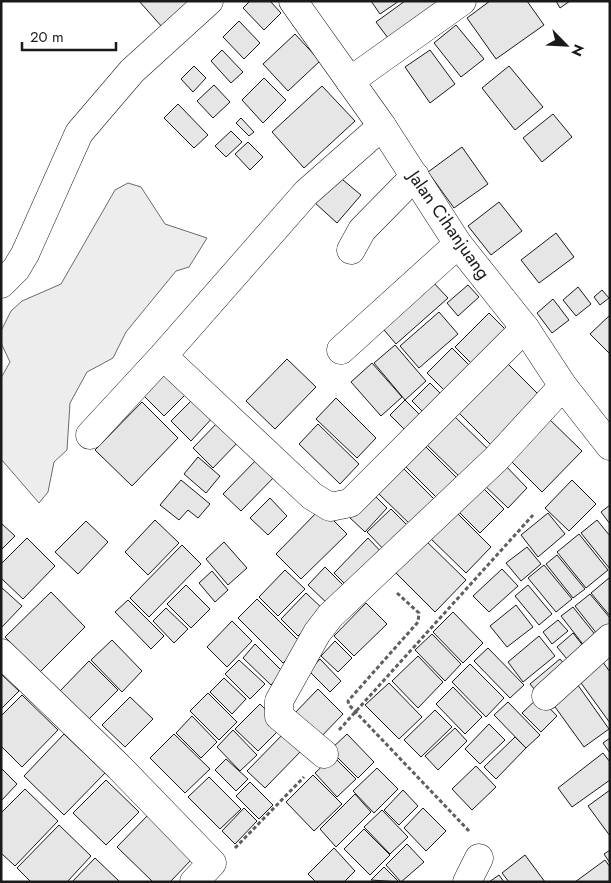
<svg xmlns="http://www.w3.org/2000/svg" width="611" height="883" font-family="Jost,sans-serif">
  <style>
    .built { fill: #ededed; stroke: #6a6a6a }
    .building { fill: #e6e6e6; stroke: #1a1a1a }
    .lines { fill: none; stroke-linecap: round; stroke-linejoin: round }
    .minor-casing { stroke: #1a1a1a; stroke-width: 29 }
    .major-casing { stroke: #1a1a1a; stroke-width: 29 }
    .path { stroke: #5f5f5f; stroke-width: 3; stroke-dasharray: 4 2.5; stroke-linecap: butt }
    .minor { stroke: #fff; stroke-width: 28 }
    .major { stroke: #fff; stroke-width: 28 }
    .labels { text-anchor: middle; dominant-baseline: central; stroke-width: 4; stroke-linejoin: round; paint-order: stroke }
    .street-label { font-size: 18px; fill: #1a1a1a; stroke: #fff }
  </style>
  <rect width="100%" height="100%" fill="#fff"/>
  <!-- built -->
  <path class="built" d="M 128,183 L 141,187 L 165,224 L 207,238 L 189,267 L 176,271 L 126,332 L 113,358 L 87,372 L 70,403 L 67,450 L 54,462 L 48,492 L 39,503 L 1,459 L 1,378 L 10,362 L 1,343 L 1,331 L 11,311 L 22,301 L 61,284 L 115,190 Z"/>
  <!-- building -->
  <path class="building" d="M 139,1 L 186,1 L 189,4 L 163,28 Z
    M 250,1 L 270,1 L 281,13 L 264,30 L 243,8 Z
    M 371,1 L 399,1 L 380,14 Z
    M 405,1 L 446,1 L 391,42 L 376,22 Z
    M 490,1 L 527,1 L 544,25 L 496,59 L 467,18 Z
    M 556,1 L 570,1 L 560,8 Z
    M 239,21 L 260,43 L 244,59 L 223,37 Z
    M 456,25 L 484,59 L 461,77 L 434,43 Z
    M 295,34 L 320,61 L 288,91 L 263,64 Z
    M 222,50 L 243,72 L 231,83 L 211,61 Z
    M 430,50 L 455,84 L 430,103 L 405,67 Z
    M 194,66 L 206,78 L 193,92 L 181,79 Z
    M 509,66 L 543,107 L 515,130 L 482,88 Z
    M 264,78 L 286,100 L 263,123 L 242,100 Z
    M 214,85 L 230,102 L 213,118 L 197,101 Z
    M 322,86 L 355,121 L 304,168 L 272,132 Z
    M 178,104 L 208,135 L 194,148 L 164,118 Z
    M 553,114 L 572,137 L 542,162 L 523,138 Z
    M 241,118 L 254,132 L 249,136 L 236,123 Z
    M 231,131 L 242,142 L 226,157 L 215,146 Z
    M 248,142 L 263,157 L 250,170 L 235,154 Z
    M 462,147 L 488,184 L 454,208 L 428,172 Z
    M 337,175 L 361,195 L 337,223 L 314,202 Z
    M 499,202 L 522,231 L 491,255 L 468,226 Z
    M 556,233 L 574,257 L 539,283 L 521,260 Z
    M 430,279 L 448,298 L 396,344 L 379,324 Z
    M 468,285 L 479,297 L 458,316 L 447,303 Z
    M 578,287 L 591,304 L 576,316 L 563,300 Z
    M 602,290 L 609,298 L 600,305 L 594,297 Z
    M 553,299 L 569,320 L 552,333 L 537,313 Z
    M 439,312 L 458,334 L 419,368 L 400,346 Z
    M 489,313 L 510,334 L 476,368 L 455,347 Z
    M 610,315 L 610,354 L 590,334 Z
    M 395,345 L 426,381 L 405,400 L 374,363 Z
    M 452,348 L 473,369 L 448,394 L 427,373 Z
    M 287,359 L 316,387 L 275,429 L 246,401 Z
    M 506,362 L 545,401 L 496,450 L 457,411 Z
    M 372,363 L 402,397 L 381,416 L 351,382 Z
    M 167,369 L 189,391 L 164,416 L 142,394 Z
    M 430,383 L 447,400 L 429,418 L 412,401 Z
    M 196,396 L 215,415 L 191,441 L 171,421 Z
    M 336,398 L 376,438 L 357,458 L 316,419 Z
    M 405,400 L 427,422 L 412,437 L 390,415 Z
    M 142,402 L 178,438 L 132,486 L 95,450 Z
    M 452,414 L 493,454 L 465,482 L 424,442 Z
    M 545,415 L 582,451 L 542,492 L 505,455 Z
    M 219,421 L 239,441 L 213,468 L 193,448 Z
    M 318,424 L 359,464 L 340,484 L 299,444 Z
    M 422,443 L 461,482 L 441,502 L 402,463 Z
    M 260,456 L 278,473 L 241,511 L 223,494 Z
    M 198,457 L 220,476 L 206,493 L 184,474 Z
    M 501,461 L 527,488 L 508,508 L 481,482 Z
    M 402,467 L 439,504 L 415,529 L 377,492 Z
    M 181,480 L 210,504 L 198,518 L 188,510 L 179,520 L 160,505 Z
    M 572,480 L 596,504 L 569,531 L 545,508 Z
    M 477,482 L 504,509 L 480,533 L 454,507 Z
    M 371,492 L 387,508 L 365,532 L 348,516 Z
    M 270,498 L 287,516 L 268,535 L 250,518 Z
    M 610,505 L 610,524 L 601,512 Z
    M 321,508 L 347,534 L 301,579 L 276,554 Z
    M 452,508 L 491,547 L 466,573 L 426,534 Z
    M 391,509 L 413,531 L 389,555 L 367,532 Z
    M 548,513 L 565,534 L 538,557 L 521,535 Z
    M 155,520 L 179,543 L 148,575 L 125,552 Z
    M 597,520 L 610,536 L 610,569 L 581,533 Z
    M 86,521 L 108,542 L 78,574 L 55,552 Z
    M 1,523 L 15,536 L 1,550 Z
    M 579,534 L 608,570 L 586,588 L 557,552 Z
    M 422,537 L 466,580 L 435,612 L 391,568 Z
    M 27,538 L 55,566 L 23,599 L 1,578 L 1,564 Z
    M 368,538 L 385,556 L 351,590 L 334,573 Z
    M 224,542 L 247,568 L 228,585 L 206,559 Z
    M 182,545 L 201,564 L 149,617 L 130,598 Z
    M 527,547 L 541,564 L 521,581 L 506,563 Z
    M 557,555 L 585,589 L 573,598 L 546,564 Z
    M 544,565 L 572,599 L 556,612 L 528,578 Z
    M 325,567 L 347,589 L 330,606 L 308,585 Z
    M 502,569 L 518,586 L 489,612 L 473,596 Z
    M 285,570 L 305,589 L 278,616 L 259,597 Z
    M 212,571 L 228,590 L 215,602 L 199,583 Z
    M 609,578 L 610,579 L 610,616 L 591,593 Z
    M 186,585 L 210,609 L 191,628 L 167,604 Z
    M 528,585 L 552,614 L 539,625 L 515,596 Z
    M 1,587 L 22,606 L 1,628 Z
    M 51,592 L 85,627 L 40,672 L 5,637 Z
    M 306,593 L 324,610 L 298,636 L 281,619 Z
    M 590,594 L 610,618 L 610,632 L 601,639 L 575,606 Z
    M 257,599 L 302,644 L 283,663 L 238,618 Z
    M 128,600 L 164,636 L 151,649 L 115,612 Z
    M 366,603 L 387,624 L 354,656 L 334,636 Z
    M 516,605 L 533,627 L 507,647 L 490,626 Z
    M 573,607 L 601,642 L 589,652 L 561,616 Z
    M 166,608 L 188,629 L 174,643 L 153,621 Z
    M 453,612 L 483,643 L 463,663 L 433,632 Z
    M 558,620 L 568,631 L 552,644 L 543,632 Z
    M 232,621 L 252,641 L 227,667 L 207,647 Z
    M 573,633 L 588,652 L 572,665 L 557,647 Z
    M 432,634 L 461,664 L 445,681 L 415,650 Z
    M 539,636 L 555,656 L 523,682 L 508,662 Z
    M 112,640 L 142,671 L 122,692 L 91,660 Z
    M 335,641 L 352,658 L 338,672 L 321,656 Z
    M 255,644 L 283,672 L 271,685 L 243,658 Z
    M 488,648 L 524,685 L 510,698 L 474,661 Z
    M 418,656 L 443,682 L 418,708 L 392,681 Z
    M 600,658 L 610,672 L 610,723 L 576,676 Z
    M 320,659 L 341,681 L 330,692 L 309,671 Z
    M 560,659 L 570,671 L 540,696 L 530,684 Z
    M 239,660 L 265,684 L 250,699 L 225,674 Z
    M 89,661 L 118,690 L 87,721 L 59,692 Z
    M 470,664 L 504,698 L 486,717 L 452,682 Z
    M 1,674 L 19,691 L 1,709 Z
    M 224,678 L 246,699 L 232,714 L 210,692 Z
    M 575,681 L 609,729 L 584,747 L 550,700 Z
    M 389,683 L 422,717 L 399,739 L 365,705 Z
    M 453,687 L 482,717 L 465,734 L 436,704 Z
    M 318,689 L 343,714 L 317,741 L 292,716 Z
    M 208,693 L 237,722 L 219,740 L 190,711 Z
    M 22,695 L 58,730 L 22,767 L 1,746 L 1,716 Z
    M 130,697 L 153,719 L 125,747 L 102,725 Z
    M 539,697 L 557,716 L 541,732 L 522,713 Z
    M 508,702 L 540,735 L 526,748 L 494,715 Z
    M 260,704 L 283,726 L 258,751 L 235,729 Z
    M 435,710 L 452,727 L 421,757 L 404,740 Z
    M 192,716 L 217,742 L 201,758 L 176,733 Z
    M 489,724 L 505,740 L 480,764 L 465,749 Z
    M 455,728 L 467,741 L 438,770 L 425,756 Z
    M 233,730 L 257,755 L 240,771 L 217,747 Z
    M 285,732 L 303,749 L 265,788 L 247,771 Z
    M 64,734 L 105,773 L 64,815 L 24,776 Z
    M 174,734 L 210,769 L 185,793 L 150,758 Z
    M 347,734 L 374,762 L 358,778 L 330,750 Z
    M 515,737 L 526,748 L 496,779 L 484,767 Z
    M 610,738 L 610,753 L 603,743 Z
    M 603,753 L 610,762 L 610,780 L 572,807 L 558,788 Z
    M 333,756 L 356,779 L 337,797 L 315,773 Z
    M 226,759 L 248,779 L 236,791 L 215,770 Z
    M 476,766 L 496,787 L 472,810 L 452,789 Z
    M 1,768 L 17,784 L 1,801 Z
    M 377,768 L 398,789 L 374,813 L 353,791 Z
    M 313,775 L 342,804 L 314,831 L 286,802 Z
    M 209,777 L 241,809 L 220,829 L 188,797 Z
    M 106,780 L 139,812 L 106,845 L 73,813 Z
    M 250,782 L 273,805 L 259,819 L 236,796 Z
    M 25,789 L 58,821 L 15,866 L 1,853 L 1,813 Z
    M 403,790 L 418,806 L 399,825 L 384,810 Z
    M 610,790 L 610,836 L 588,806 Z
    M 355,794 L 371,812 L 336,847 L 320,829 Z
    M 244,808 L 257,821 L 235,844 L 222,831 Z
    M 423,808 L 446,831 L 426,851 L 404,828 Z
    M 382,810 L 408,837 L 390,854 L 364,827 Z
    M 148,815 L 192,859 L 170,882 L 153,882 L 117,847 Z
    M 59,825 L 91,856 L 67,882 L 31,882 L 17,868 Z
    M 364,829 L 390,855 L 370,875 L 344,849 Z
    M 407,844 L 424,862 L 401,882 L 386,865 Z
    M 334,848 L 355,871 L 344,882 L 316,882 L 308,874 Z
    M 610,850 L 610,863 L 604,854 Z
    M 525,855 L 545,882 L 509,882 L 502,873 Z
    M 95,858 L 120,882 L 72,882 Z
    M 605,860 L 610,867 L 610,882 L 575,882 Z
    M 384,867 L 399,882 L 371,880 Z
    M 499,875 L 504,882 L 489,882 Z"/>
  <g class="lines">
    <defs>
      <path id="minor" d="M 350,81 L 462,1
        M 351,250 L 362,230 L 415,176
        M 1,284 L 16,269 L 25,254 L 79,133 L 132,71 L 209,1
        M 341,350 L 458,244
        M 163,356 L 312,496 L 330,507 L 350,503 L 525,328
        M 90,435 L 163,356 L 306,193 L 382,126
        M 1,653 L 119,767 L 212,863 L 194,882
        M 546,696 L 610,638
        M 324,754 L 279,716 L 279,701 L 317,633 L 330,616 L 496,459 L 563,386
        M 467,882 L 479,858"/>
      <path id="major" d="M 293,1 L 382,126 L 458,244 L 525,328 L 563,386 L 610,446"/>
    </defs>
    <!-- minor casing -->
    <use href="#minor" class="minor-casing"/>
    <!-- major casing -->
    <use href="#major" class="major-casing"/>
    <!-- path -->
    <path class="path" d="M 397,593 L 419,613 L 418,622 L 348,701 L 349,705 L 470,832
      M 339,730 L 533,515
      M 235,848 L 304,777"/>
    <!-- minor -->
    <use href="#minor" class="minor"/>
    <!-- major -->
    <use href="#major" class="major"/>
  </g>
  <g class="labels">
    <!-- street labels -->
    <g class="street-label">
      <text transform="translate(449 225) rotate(55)">Jalan Cihanjuang</text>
    </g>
  </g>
  <!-- border -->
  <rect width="611" height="883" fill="none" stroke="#1a1a1a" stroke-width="5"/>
  <!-- north arrow -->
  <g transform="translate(566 45) rotate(114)" stroke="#ffffff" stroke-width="4" paint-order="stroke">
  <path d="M0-4L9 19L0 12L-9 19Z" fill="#1a1a1a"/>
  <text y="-8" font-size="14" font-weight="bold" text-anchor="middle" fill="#1a1a1a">N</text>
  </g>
  <!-- scale -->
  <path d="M22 42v8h94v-8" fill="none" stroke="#1a1a1a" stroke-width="2.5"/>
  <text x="30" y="42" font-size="15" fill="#1a1a1a" stroke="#ffffff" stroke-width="4" paint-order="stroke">20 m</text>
</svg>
